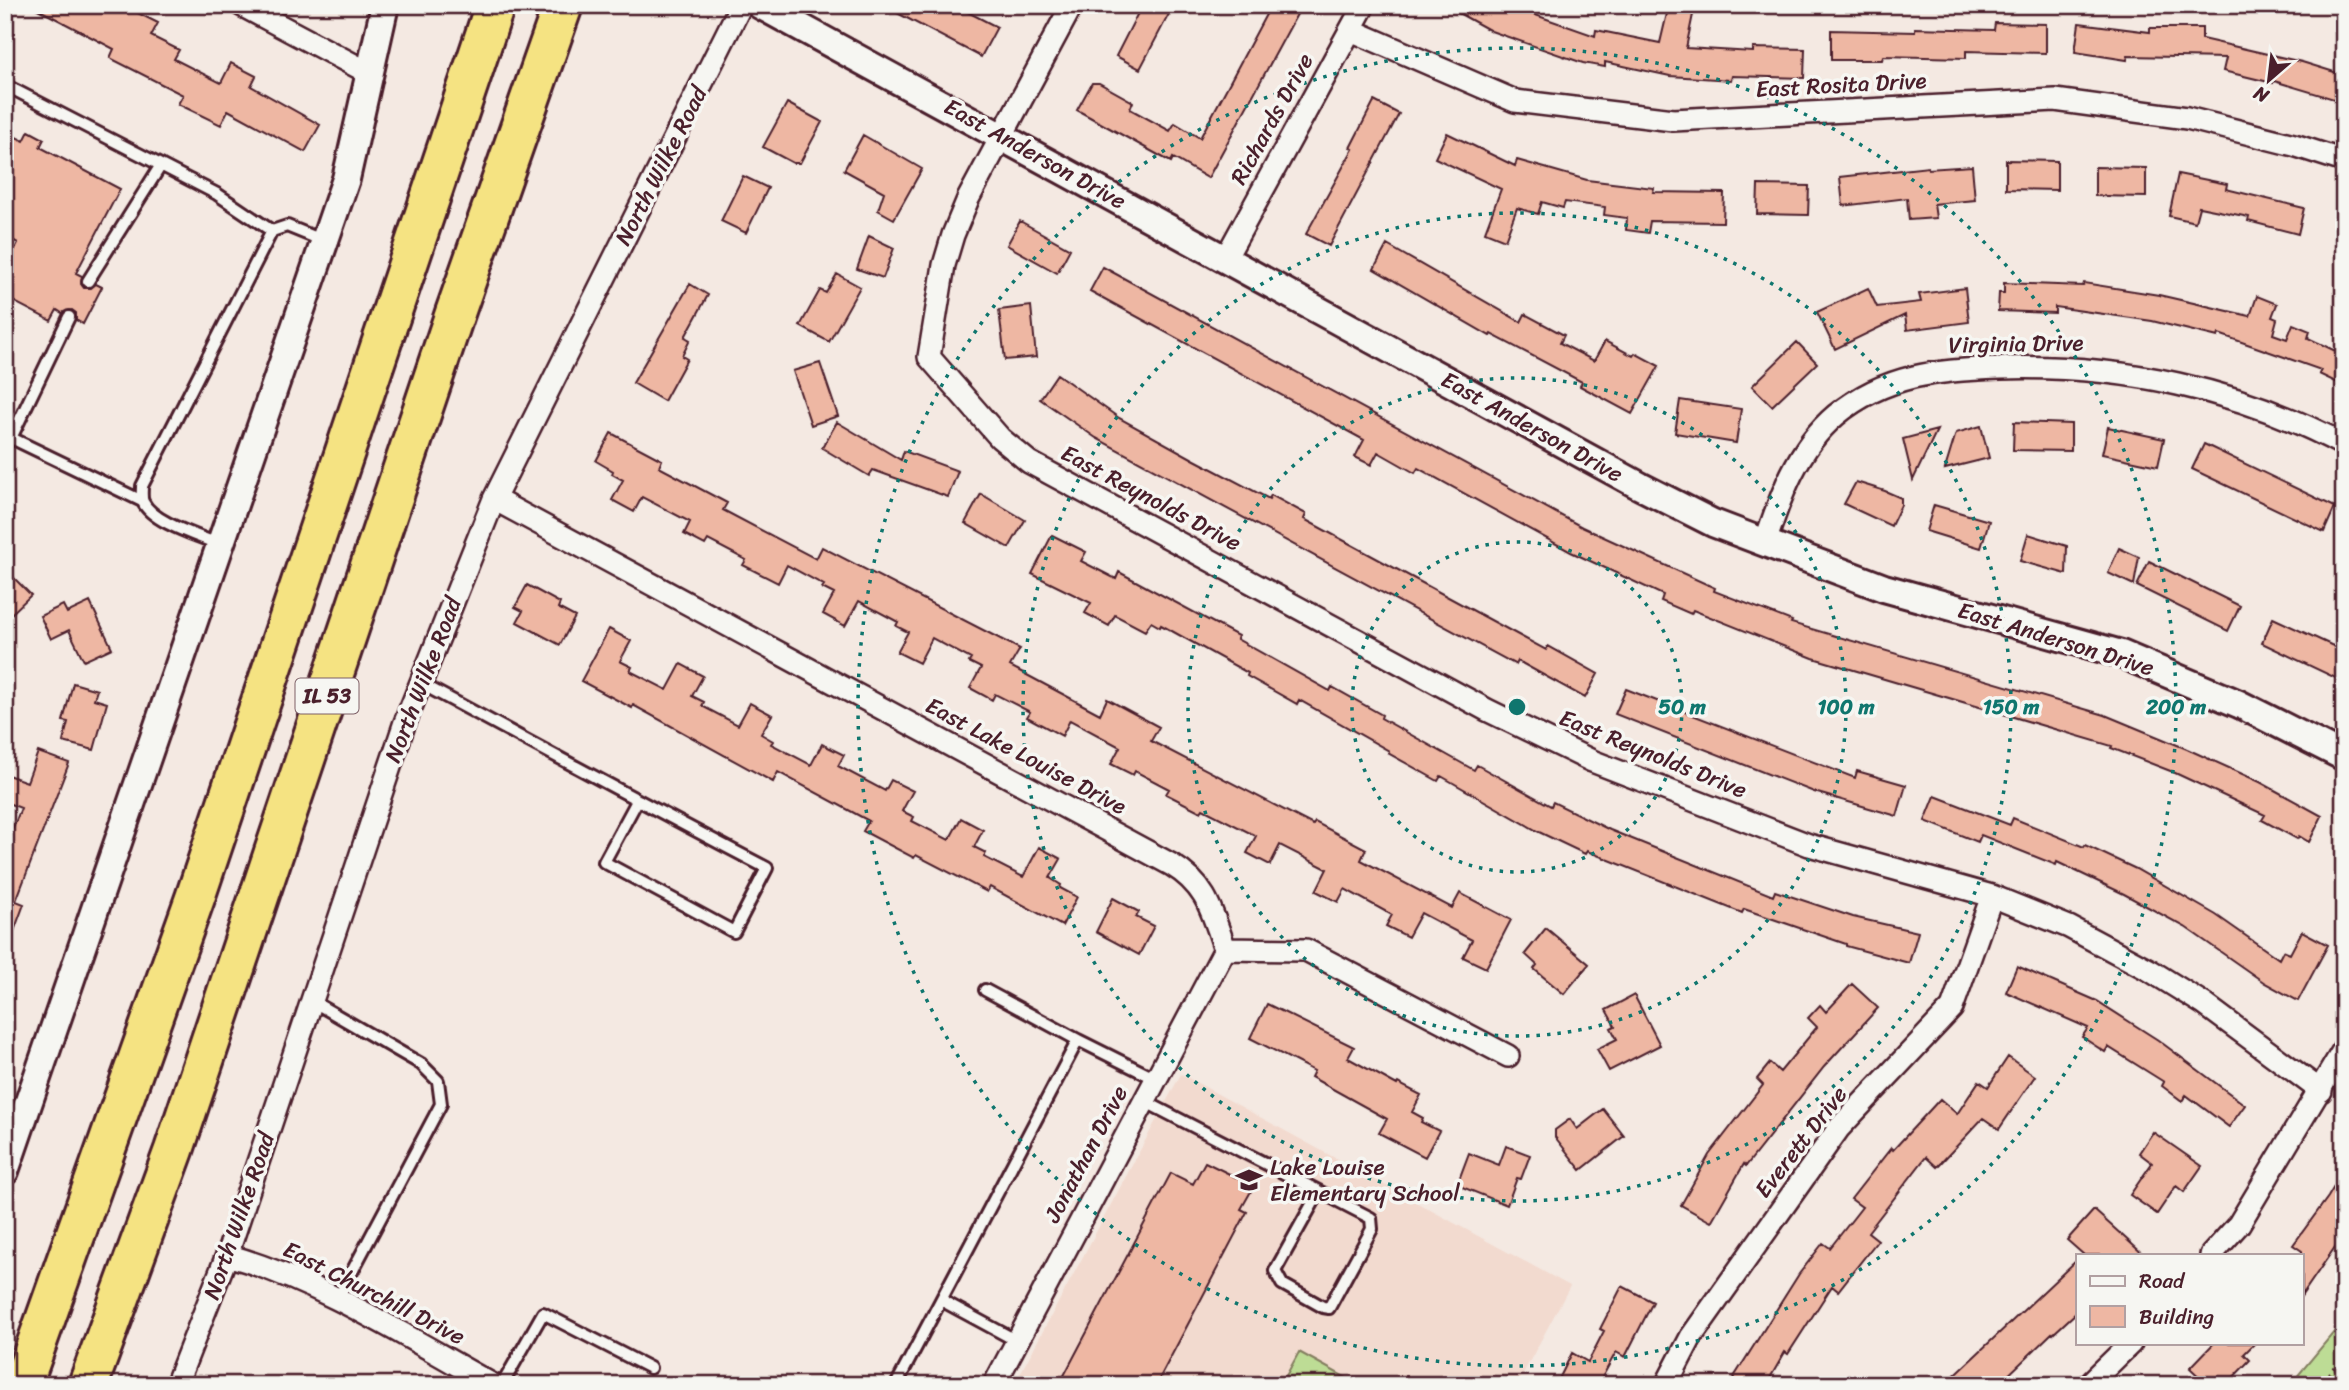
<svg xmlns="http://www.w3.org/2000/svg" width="2349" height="1390" font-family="Sriracha,sans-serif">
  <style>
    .built { fill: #f2dacf }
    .green { fill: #bddc95; stroke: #847e60; stroke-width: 2 }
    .building { fill: #eeb7a3; stroke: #4a1f2b; stroke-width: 2 }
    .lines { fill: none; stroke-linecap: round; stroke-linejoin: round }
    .service-casing { stroke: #4a1f2b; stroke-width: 16 }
    .minor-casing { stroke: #4a1f2b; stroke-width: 26 }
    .tertiary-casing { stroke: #4a1f2b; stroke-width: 32 }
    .motorway-casing { stroke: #4a1f2b; stroke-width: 44 }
    .path { stroke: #4a1f2b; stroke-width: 4.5; stroke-dasharray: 2 5; stroke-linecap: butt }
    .service { stroke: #f6f6f2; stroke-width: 10 }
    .minor { stroke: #f6f6f2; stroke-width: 21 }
    .tertiary { stroke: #f6f6f2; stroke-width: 26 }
    .motorway { stroke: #f5e382; stroke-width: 38 }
    .ring { fill: none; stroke: #0f766e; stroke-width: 3.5; stroke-dasharray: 3.5 7 }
    .labels { text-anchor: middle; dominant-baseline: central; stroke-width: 7; stroke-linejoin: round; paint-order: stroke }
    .shield { fill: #f6f6f2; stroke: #7e6067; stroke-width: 2 }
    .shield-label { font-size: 21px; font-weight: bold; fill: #4a1f2b }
    .street-label { font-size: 23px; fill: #4a1f2b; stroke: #f6f6f2 }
    .poi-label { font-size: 23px; fill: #4a1f2b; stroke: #f6f6f2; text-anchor: start }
    .centre { fill: #0f766e; stroke: #f6f6f2; stroke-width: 3.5 }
    .ring-label { font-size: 21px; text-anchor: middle; font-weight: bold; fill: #0f766e; stroke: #f6f6f2; stroke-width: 7; stroke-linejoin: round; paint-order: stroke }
  </style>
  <rect width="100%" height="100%" fill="#f4e9e2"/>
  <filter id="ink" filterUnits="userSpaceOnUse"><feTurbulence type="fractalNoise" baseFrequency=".0143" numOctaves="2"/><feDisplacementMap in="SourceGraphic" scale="14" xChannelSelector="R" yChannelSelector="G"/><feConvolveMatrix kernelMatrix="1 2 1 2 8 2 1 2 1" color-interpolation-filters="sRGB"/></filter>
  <g filter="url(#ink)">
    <!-- built -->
    <path class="built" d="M 1181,1074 L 1570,1286 L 1517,1385 L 1014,1385 Z"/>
    <!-- green -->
    <path class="green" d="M 2344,1320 L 2344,1385 L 2290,1385 Z
      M 1299,1352 L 1359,1385 L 1281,1385 Z"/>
    <!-- building -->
    <path class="building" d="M 30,5 L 122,5 L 158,23 L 151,36 L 179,50 L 174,59 L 221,83 L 231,63 L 256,76 L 251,86 L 320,125 L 305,152 L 228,110 L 221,125 L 178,104 L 183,95 L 110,58 L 114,49 Z
      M 882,5 L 939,5 L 953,13 L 956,6 L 997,27 L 981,57 Z
      M 1142,5 L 1153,5 L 1169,14 L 1140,69 L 1116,56 Z
      M 1271,5 L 1302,5 L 1208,178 L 1173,158 L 1171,162 L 1077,110 L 1092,83 L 1099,83 L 1133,102 L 1130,109 L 1170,131 L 1175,123 L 1200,138 Z
      M 1444,5 L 1507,5 L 1595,36 L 1596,30 L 1660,43 L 1669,5 L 1695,5 L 1686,48 L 1753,52 L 1753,48 L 1805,49 L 1804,78 L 1732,76 L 1731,80 L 1670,76 L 1605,62 L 1605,67 L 1583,63 L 1491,31 Z
      M 1995,23 L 2046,24 L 2046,53 L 1966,51 L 1966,58 L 1883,56 L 1882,60 L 1831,60 L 1831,30 L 1915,32 L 1915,28 L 1994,30 Z
      M 2079,23 L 2150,32 L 2150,28 L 2202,28 L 2202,39 L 2302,62 L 2344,75 L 2344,102 L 2274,81 L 2273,83 L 2223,71 L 2226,58 L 2128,56 L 2127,60 L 2075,52 Z
      M 1374,101 L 1399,114 L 1329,246 L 1306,234 L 1353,149 L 1350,148 Z
      M 787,103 L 822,122 L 800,163 L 793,163 L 763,147 Z
      M 29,131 L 44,139 L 40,147 L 120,189 L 76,273 L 82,276 L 81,284 L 84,288 L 91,288 L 96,284 L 102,287 L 83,324 L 76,320 L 76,313 L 72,310 L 62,313 L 57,310 L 51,321 L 5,297 L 5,268 L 18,243 L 5,236 L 5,153 L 14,136 L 24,141 Z
      M 1447,133 L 1515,166 L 1517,160 L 1587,180 L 1654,188 L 1653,192 L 1724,193 L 1723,222 L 1650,221 L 1648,233 L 1626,230 L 1627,218 L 1604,215 L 1605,207 L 1565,202 L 1563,208 L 1542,202 L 1538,214 L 1517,208 L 1505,240 L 1485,232 L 1501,189 L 1435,158 Z
      M 863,135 L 922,169 L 894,219 L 878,210 L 884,192 L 844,170 Z
      M 2006,160 L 2057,161 L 2057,190 L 2006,189 Z
      M 1972,166 L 1975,200 L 1934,204 L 1936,218 L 1909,220 L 1907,198 L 1843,206 L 1840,177 L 1928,167 L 1928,169 Z
      M 2095,167 L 2146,168 L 2146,197 L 2095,196 Z
      M 2178,174 L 2227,184 L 2226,189 L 2304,208 L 2298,234 L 2248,221 L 2249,217 L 2199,207 L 2195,222 L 2169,216 Z
      M 743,176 L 768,188 L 746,233 L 721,221 Z
      M 1758,185 L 1809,186 L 1808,215 L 1757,214 Z
      M 1020,221 L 1070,249 L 1057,273 L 1007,245 Z
      M 869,236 L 894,248 L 883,278 L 857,269 Z
      M 1387,245 L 1521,322 L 1525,314 L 1564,335 L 1560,343 L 1594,361 L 1605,341 L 1633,356 L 1635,353 L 1659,366 L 1632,414 L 1580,386 L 1582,382 L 1491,334 L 1490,336 L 1374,269 Z
      M 1103,267 L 1582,527 L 1715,588 L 1714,591 L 1792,621 L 1791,623 L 2105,715 L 2187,749 L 2260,782 L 2322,816 L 2309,842 L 2299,836 L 2297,839 L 2262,820 L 2265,815 L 2173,772 L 2111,748 L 2112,746 L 1813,658 L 1693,610 L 1691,614 L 1661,601 L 1663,595 L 1571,552 L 1418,468 L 1415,473 L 1378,452 L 1371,465 L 1355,457 L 1364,440 L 1090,291 Z
      M 837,274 L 860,287 L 829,342 L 800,326 L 820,290 L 826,293 Z
      M 2004,283 L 2083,286 L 2084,283 L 2159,295 L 2250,316 L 2257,296 L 2277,304 L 2272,317 L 2277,319 L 2273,334 L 2287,339 L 2293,324 L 2310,331 L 2308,338 L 2344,355 L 2344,386 L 2319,374 L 2321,370 L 2219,334 L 2218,337 L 2152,321 L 2055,307 L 2055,313 L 1998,311 L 1999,293 L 2004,293 Z
      M 690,284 L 708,295 L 685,337 L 690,340 L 682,356 L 687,359 L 664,401 L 633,383 Z
      M 1868,288 L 1877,307 L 1921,302 L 1919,294 L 1965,288 L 1969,322 L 1907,330 L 1905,315 L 1835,349 L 1817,312 Z
      M 1031,306 L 1036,357 L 1005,360 L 999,310 Z
      M 1797,342 L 1817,363 L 1772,406 L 1752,386 Z
      M 820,363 L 838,416 L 811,425 L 793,371 Z
      M 1057,374 L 1119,418 L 1195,460 L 1269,499 L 1271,495 L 1306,514 L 1304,519 L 1546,650 L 1548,646 L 1598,674 L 1585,698 L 1518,661 L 1516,665 L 1096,438 L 1040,399 Z
      M 1680,400 L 1741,409 L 1736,443 L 1675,433 Z
      M 837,422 L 901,460 L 904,451 L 958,471 L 948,497 L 873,470 L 869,476 L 822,448 Z
      M 2014,422 L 2071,424 L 2071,451 L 2013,450 Z
      M 1981,426 L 1989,458 L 1945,469 L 1956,433 Z
      M 2108,427 L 2164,439 L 2158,466 L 2102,454 Z
      M 1937,430 L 1913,480 L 1903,439 Z
      M 611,433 L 662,460 L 659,467 L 727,503 L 723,510 L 816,559 L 822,547 L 1020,649 L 1010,666 L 1100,714 L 1107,699 L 1159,727 L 1151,741 L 1313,825 L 1315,822 L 1366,849 L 1361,860 L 1452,908 L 1460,893 L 1511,920 L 1486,968 L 1463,957 L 1472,940 L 1421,913 L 1408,937 L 1386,926 L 1392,915 L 1345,889 L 1338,902 L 1316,891 L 1327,869 L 1280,845 L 1270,865 L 1247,853 L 1256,836 L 1203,809 L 1201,812 L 1166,794 L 1169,789 L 1135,771 L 1133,775 L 1111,764 L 1120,747 L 1070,720 L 1062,736 L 1027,717 L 1030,712 L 995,694 L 992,700 L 970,688 L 981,668 L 969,662 L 971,659 L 932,638 L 919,663 L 897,652 L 908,632 L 896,626 L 898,622 L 859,601 L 845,626 L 823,614 L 834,594 L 822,588 L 824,585 L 787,565 L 778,583 L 743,565 L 746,560 L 708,540 L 705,545 L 684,534 L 690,522 L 642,497 L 634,512 L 612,500 L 623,480 L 612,474 L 613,471 L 596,461 Z
      M 2204,444 L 2335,507 L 2324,532 L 2192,469 Z
      M 1856,482 L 1885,491 L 1901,498 L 1901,505 L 1891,526 L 1844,504 Z
      M 981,494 L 1025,520 L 1009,548 L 965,523 Z
      M 1934,505 L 1989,521 L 1981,548 L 1926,531 Z
      M 2028,534 L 2067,546 L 2066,574 L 2020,561 Z
      M 1052,535 L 1086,552 L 1081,561 L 1116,579 L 1119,572 L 1238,636 L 1237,639 L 1330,691 L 1332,687 L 1382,715 L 1381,718 L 1474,770 L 1477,765 L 1551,806 L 1553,802 L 1610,830 L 1773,896 L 1775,891 L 1853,917 L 1918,932 L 1909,963 L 1846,946 L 1846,944 L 1744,909 L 1742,913 L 1587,851 L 1585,854 L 1539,832 L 1441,776 L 1438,781 L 1388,753 L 1389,751 L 1299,700 L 1297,704 L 1247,676 L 1248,673 L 1161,625 L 1160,627 L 1151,622 L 1145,631 L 1115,615 L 1109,626 L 1085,613 L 1091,603 L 1032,574 Z
      M 2119,548 L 2139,557 L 2134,585 L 2108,573 Z
      M 2149,561 L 2240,606 L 2228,631 L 2137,586 Z
      M 5,569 L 31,595 L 5,620 Z
      M 527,585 L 560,603 L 558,608 L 575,617 L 560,645 L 517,622 L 523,611 L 515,607 Z
      M 90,602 L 112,648 L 84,661 L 69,630 L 51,639 L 40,616 L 63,605 L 67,613 Z
      M 2273,618 L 2344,651 L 2344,682 L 2262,643 Z
      M 609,629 L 631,641 L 620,661 L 632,667 L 630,671 L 667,690 L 681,664 L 703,676 L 692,696 L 704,702 L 702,706 L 738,725 L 750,703 L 772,715 L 761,734 L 773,741 L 771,744 L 811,765 L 822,744 L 844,755 L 838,766 L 885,791 L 891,780 L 913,791 L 902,811 L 914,817 L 912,821 L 949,840 L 961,818 L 983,830 L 974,847 L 986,853 L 984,857 L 1023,877 L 1039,847 L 1061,859 L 1050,878 L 1061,885 L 1060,888 L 1077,897 L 1062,926 L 990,887 L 987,892 L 916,855 L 914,858 L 863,831 L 869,821 L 778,772 L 773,782 L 633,705 L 632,708 L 581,681 Z
      M 73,683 L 97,690 L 94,699 L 107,703 L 94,750 L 63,742 L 68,722 L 63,721 Z
      M 1626,689 L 1855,778 L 1857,771 L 1906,785 L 1897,816 L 1814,792 L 1615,714 Z
      M 38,752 L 69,763 L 16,901 L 24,904 L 7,950 L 5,950 L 5,848 L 21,808 L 5,802 L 5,774 L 27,782 Z
      M 1935,796 L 2010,825 L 2013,818 L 2084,847 L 2085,845 L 2136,869 L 2216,915 L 2279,959 L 2283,951 L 2290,954 L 2302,931 L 2328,945 L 2298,1001 L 2265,983 L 2185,927 L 2124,894 L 2057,862 L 2056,865 L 1981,835 L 1978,842 L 1925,821 Z
      M 1113,898 L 1139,912 L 1136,917 L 1154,926 L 1139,955 L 1096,932 Z
      M 1546,928 L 1589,964 L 1564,994 L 1534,969 L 1537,965 L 1525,954 Z
      M 2017,966 L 2097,1001 L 2158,1040 L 2245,1105 L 2229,1127 L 2186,1095 L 2182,1101 L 2162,1086 L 2164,1082 L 2108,1047 L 2105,1052 L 2082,1037 L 2088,1028 L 2006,992 Z
      M 1852,984 L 1878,1008 L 1824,1067 L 1746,1166 L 1744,1164 L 1711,1222 L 1681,1205 L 1709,1155 L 1763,1085 L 1757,1079 L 1770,1063 L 1780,1072 L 1817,1027 L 1808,1018 L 1820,1005 L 1826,1012 Z
      M 1634,995 L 1660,1045 L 1609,1071 L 1597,1049 L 1617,1039 L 1611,1028 L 1615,1026 L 1606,1010 Z
      M 1267,1004 L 1354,1047 L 1348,1058 L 1397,1085 L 1398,1083 L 1421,1095 L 1412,1112 L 1423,1118 L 1421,1122 L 1439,1131 L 1425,1157 L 1379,1133 L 1387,1119 L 1311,1077 L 1314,1071 L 1250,1038 Z
      M 2008,1057 L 2035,1076 L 1999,1129 L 1983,1118 L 1937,1167 L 1926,1157 L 1868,1232 L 1878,1240 L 1838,1291 L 1832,1286 L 1788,1354 L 1785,1352 L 1766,1385 L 1729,1385 L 1799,1274 L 1823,1243 L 1830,1248 L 1862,1207 L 1851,1199 L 1891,1148 L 1893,1150 L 1940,1099 L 1957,1114 L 1979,1081 L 1988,1087 Z
      M 1603,1109 L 1624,1136 L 1581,1170 L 1555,1137 L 1555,1130 L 1570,1119 L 1577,1129 Z
      M 2153,1132 L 2202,1166 L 2184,1192 L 2176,1186 L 2157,1214 L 2130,1195 L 2152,1163 L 2139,1153 Z
      M 1506,1146 L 1530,1155 L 1521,1179 L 1517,1178 L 1507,1205 L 1457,1185 L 1469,1153 L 1499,1165 Z
      M 1205,1162 L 1254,1186 L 1241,1209 L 1247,1212 L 1156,1385 L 1059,1385 L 1171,1173 L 1193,1184 Z
      M 2344,1170 L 2344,1234 L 2302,1295 L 2302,1251 L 2293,1245 L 2328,1197 Z
      M 2094,1210 L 2144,1255 L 2084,1255 L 2067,1240 Z
      M 2078,1259 L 2078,1311 L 2053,1334 L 2052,1333 L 1998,1385 L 1944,1385 Z
      M 1622,1286 L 1653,1302 L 1625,1357 L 1616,1352 L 1598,1385 L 1556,1385 L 1572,1353 L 1588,1362 L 1604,1331 L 1600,1329 Z
      M 2214,1343 L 2255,1343 L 2244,1354 L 2250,1360 L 2226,1385 L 2208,1385 L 2190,1368 Z"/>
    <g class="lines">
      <defs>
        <path id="service" d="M 5,85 L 217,194 L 272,231
          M 88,281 L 161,165
          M 5,435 L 142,501
          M 11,438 L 69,317
          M 220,545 C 200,536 153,523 143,502 C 141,498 142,491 142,486 L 272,231 L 287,226 L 324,241
          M 420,683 C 536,745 651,808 767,868 L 734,932 L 604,862 L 637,801
          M 985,990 L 1078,1040
          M 312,1001 L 421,1064 L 438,1081 L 441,1104 L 337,1300
          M 1144,1101 L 1371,1218 L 1372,1229 L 1329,1308 L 1323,1307 L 1282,1284 L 1275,1271 L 1319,1192
          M 1017,1341 L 941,1300 L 1078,1040 L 1156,1079
          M 502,1385 L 543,1313 L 650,1368
          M 896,1385 L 941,1300"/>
        <path id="minor" d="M 241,5 L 371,74
          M 1072,5 L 968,199 L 953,235 L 944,265 L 929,357 L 1000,438 L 1029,462 L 1487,710 L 1592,761 L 1809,845 L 1992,896 L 2069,927 L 2151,971 L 2204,1004 L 2321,1091
          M 1351,30 L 1515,101 L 1673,120 L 2055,100 L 2187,118 L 2294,145 L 2344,161
          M 1225,259 L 1364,5
          M 494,499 L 1172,865 C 1207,886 1212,912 1225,949
          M 1765,543 C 1780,497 1797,448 1836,415 C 1886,374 1939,370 2001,368 C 2119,364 2240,389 2344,445
          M 1225,949 L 1306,950 L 1508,1056
          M 227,1255 C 322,1282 408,1338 493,1385
          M 2211,1255 L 2239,1224 L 2344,1049
          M 176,1385 L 227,1255 L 404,725 L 494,499 L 741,5
          M 994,1385 L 1225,949
          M 1666,1385 L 1691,1337 L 1839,1128 L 1952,1008 L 1992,896
          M 2088,1385 L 2131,1343"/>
        <path id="tertiary" d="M 760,5 L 1640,486 L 1713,523 L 1884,588 L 2121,654 L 2239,704 L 2344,757
          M 5,1171 L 346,179 L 385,5"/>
        <path id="motorway" d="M 22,1385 L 195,898 L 495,5
          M 88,1385 L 174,1150 L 455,313 L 563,5"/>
      </defs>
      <!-- service casing -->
      <use href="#service" class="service-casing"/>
      <!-- minor casing -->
      <use href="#minor" class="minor-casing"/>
      <!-- tertiary casing -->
      <use href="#tertiary" class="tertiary-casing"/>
      <!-- motorway casing -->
      <use href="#motorway" class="motorway-casing"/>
      <!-- path -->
      <path class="path" d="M 2320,1385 L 2344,1356"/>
      <!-- service -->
      <use href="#service" class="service"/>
      <!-- minor -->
      <use href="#minor" class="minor"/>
      <!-- tertiary -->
      <use href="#tertiary" class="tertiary"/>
      <!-- motorway -->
      <use href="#motorway" class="motorway"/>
    </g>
  </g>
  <!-- distance rings -->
  <g class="ring">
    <circle cx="1517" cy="707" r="165"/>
    <circle cx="1517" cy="707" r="329"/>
    <circle cx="1517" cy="707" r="494"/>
    <circle cx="1517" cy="707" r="659"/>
  </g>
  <!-- icons -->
  <defs>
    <symbol id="school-bare" viewBox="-9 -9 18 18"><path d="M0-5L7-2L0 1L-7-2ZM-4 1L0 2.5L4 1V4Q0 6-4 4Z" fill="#4a1f2b" stroke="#f6f6f2" stroke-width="2.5" paint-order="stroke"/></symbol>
  </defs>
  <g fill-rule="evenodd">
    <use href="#school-bare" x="1230" y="1161" width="38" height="38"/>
  </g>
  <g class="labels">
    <!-- shield labels -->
    <rect class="shield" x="295.5" y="678.5" width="63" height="35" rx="5"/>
    <g class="shield-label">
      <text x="327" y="696">IL 53</text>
    </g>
    <!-- street labels -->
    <g class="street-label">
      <text transform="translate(1841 85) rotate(-3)">East Rosita Drive</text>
      <text transform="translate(1272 119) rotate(-61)">Richards Drive</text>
      <text transform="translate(1035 154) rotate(29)">East Anderson Drive</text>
      <text transform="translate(661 166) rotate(-63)">North Wilke Road</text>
      <text transform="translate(2016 344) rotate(-1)">Virginia Drive</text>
      <text transform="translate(1532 427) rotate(29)">East Anderson Drive</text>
      <text transform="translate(1151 498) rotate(28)">East Reynolds Drive</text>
      <text transform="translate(2056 639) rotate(17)">East Anderson Drive</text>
      <text transform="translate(423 680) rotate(-69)">North Wilke Road</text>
      <text transform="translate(1653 754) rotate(22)">East Reynolds Drive</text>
      <text transform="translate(1026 756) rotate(28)">East Lake Louise Drive</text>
      <text transform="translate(1801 1142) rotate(-52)">Everett Drive</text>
      <text transform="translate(1086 1154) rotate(-62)">Jonathan Drive</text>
      <text transform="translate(239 1216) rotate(-71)">North Wilke Road</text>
      <text transform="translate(374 1293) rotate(27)">East Churchill Drive</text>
    </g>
    <!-- poi labels -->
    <g class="poi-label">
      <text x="1270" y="1167">Lake Louise<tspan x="1270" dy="26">Elementary School</tspan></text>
    </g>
  </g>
  <circle cx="1517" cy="707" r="10" class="centre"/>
  <g class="ring-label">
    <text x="1682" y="714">50 m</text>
    <text x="1846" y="714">100 m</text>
    <text x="2011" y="714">150 m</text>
    <text x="2176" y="714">200 m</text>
  </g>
  <!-- margin -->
  <rect width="2349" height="1390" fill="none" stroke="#f6f6f2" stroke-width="28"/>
  <rect x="14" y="14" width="2321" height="1362" fill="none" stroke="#4a1f2b" stroke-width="2.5" filter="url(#ink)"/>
  <!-- legend -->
  <rect x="2076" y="1254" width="228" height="91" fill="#f6f6f2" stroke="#b1a0a2" stroke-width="2"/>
  <rect x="2090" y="1276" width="35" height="10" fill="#f6f6f2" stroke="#b1a0a2" stroke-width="2"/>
  <text x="2139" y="1288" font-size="21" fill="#4a1f2b">Road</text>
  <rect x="2090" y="1306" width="35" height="21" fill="#eeb7a3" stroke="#b1a0a2" stroke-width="2"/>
  <text x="2139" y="1324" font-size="21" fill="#4a1f2b">Building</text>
  <!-- north arrow -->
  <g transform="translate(2269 80) rotate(208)" stroke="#f6f6f2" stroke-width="5" paint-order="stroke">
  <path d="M0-5L12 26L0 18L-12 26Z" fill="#4a1f2b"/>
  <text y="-10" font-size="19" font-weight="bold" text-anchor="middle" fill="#4a1f2b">N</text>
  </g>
</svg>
